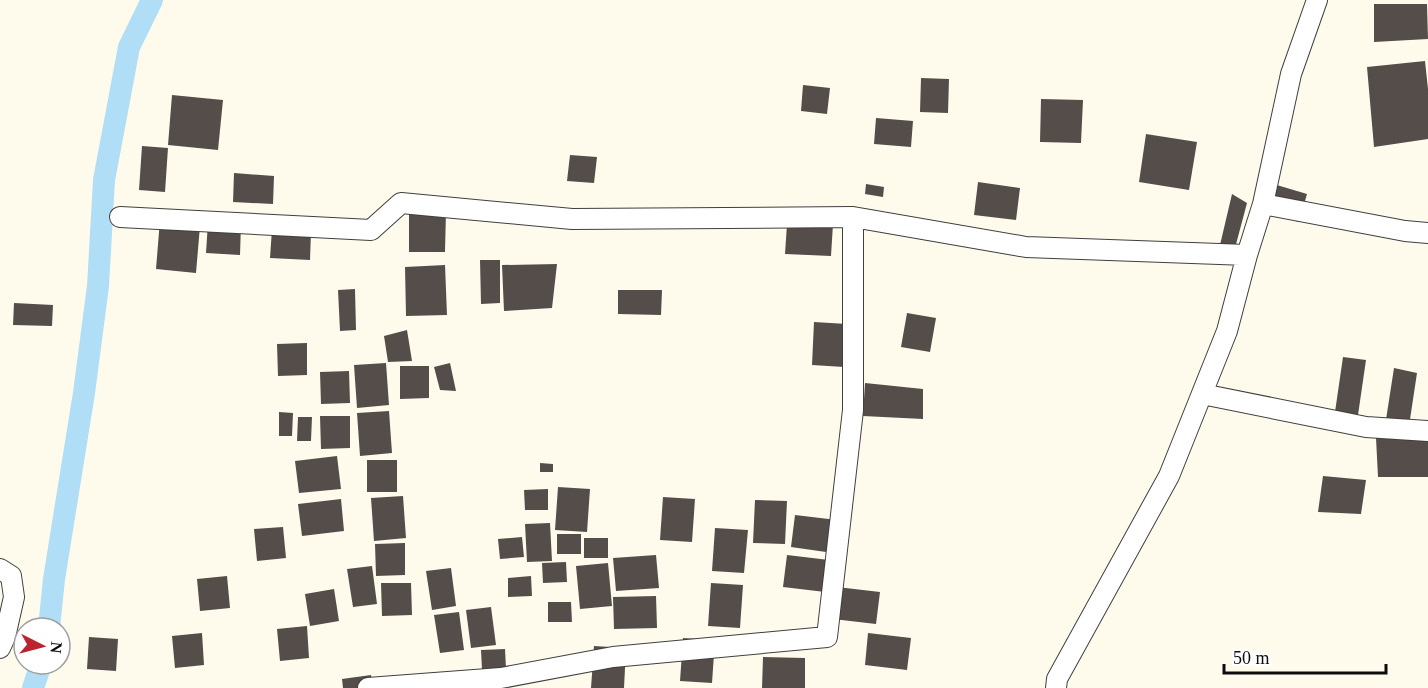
<svg xmlns="http://www.w3.org/2000/svg" width="1428" height="688" font-family="Georgia,serif">
  <style>
    .lines { fill: none; stroke-linecap: round; stroke-linejoin: round }
    .canal { stroke: #b0def7; stroke-width: 22 }
    .building { fill: #554d49 }
    .street-casing { stroke: #3f3f3f; stroke-width: 22 }
    .street { stroke: #fff; stroke-width: 20 }
  </style>
  <rect width="100%" height="100%" fill="#fffbec"/>
  <g class="lines">
    <!-- canal -->
    <path class="canal" d="M 49,628 L 54,579 L 84,393 L 98,286 L 104,180 L 129,47 L 152,0
      M 33,688 L 41,664"/>
  </g>
  <!-- building -->
  <path class="building" d="M 1374,4 L 1427,4 L 1428,39 L 1374,42 Z
    M 1425,61 L 1428,89 L 1428,139 L 1374,147 L 1367,67 Z
    M 921,78 L 949,79 L 948,113 L 920,112 Z
    M 803,85 L 830,88 L 827,114 L 801,111 Z
    M 172,95 L 223,100 L 218,150 L 168,145 Z
    M 1041,99 L 1083,100 L 1081,143 L 1040,142 Z
    M 876,118 L 913,121 L 911,147 L 874,144 Z
    M 1146,134 L 1197,142 L 1189,190 L 1139,182 Z
    M 142,146 L 168,148 L 165,192 L 139,190 Z
    M 570,155 L 597,157 L 594,183 L 567,181 Z
    M 234,173 L 274,176 L 273,204 L 233,202 Z
    M 978,182 L 1020,188 L 1016,220 L 974,215 Z
    M 1270,183 L 1307,194 L 1299,222 L 1262,211 Z
    M 866,184 L 884,187 L 883,197 L 865,194 Z
    M 1232,194 L 1247,203 L 1235,248 L 1220,245 Z
    M 409,211 L 446,211 L 445,252 L 409,252 Z
    M 160,220 L 200,226 L 196,273 L 156,269 Z
    M 208,222 L 241,224 L 240,255 L 206,253 Z
    M 787,224 L 833,224 L 831,256 L 785,254 Z
    M 272,229 L 311,232 L 310,260 L 270,258 Z
    M 480,260 L 500,260 L 500,303 L 481,304 Z
    M 557,264 L 552,308 L 504,311 L 502,265 Z
    M 445,265 L 447,315 L 406,316 L 405,267 Z
    M 355,289 L 356,330 L 340,331 L 338,290 Z
    M 618,290 L 662,290 L 661,315 L 618,314 Z
    M 14,303 L 53,305 L 52,326 L 13,325 Z
    M 907,313 L 936,318 L 930,352 L 901,347 Z
    M 814,322 L 847,324 L 844,367 L 812,365 Z
    M 407,330 L 412,361 L 388,362 L 384,336 Z
    M 307,343 L 307,375 L 278,376 L 277,344 Z
    M 1343,357 L 1366,360 L 1358,415 L 1335,412 Z
    M 386,363 L 389,405 L 357,408 L 354,365 Z
    M 450,363 L 456,391 L 440,390 L 434,367 Z
    M 400,366 L 429,366 L 429,398 L 400,399 Z
    M 1394,368 L 1417,373 L 1409,426 L 1385,426 Z
    M 349,371 L 350,403 L 321,404 L 320,372 Z
    M 865,383 L 923,389 L 923,419 L 863,416 Z
    M 389,411 L 392,453 L 360,456 L 357,413 Z
    M 279,412 L 293,413 L 292,436 L 279,436 Z
    M 320,416 L 350,416 L 350,448 L 321,449 Z
    M 298,417 L 312,417 L 311,441 L 297,441 Z
    M 1376,438 L 1428,439 L 1428,477 L 1378,477 Z
    M 337,456 L 341,489 L 299,493 L 295,461 Z
    M 367,460 L 397,460 L 397,492 L 367,492 Z
    M 540,463 L 553,464 L 553,472 L 540,472 Z
    M 1323,476 L 1366,480 L 1361,514 L 1318,512 Z
    M 558,487 L 590,489 L 587,532 L 555,530 Z
    M 548,489 L 548,510 L 525,510 L 524,490 Z
    M 403,496 L 406,538 L 374,541 L 371,498 Z
    M 663,497 L 695,499 L 692,542 L 660,540 Z
    M 341,499 L 344,531 L 302,536 L 298,504 Z
    M 755,500 L 787,501 L 785,544 L 753,543 Z
    M 795,515 L 837,520 L 833,553 L 791,547 Z
    M 550,523 L 552,561 L 527,562 L 525,524 Z
    M 283,527 L 286,558 L 257,561 L 254,529 Z
    M 715,528 L 748,530 L 744,573 L 712,571 Z
    M 557,534 L 581,534 L 581,554 L 557,554 Z
    M 522,537 L 524,557 L 500,559 L 498,539 Z
    M 584,538 L 608,538 L 608,558 L 584,558 Z
    M 405,543 L 405,575 L 376,576 L 375,544 Z
    M 656,555 L 659,588 L 616,591 L 613,558 Z
    M 787,555 L 829,560 L 825,592 L 783,587 Z
    M 566,562 L 567,582 L 543,583 L 542,563 Z
    M 608,563 L 612,606 L 580,609 L 576,566 Z
    M 372,566 L 377,604 L 353,607 L 347,569 Z
    M 451,568 L 456,606 L 432,610 L 426,571 Z
    M 227,576 L 230,608 L 200,611 L 197,579 Z
    M 531,576 L 532,596 L 508,597 L 508,578 Z
    M 381,583 L 411,583 L 412,615 L 382,616 Z
    M 711,583 L 743,585 L 740,628 L 708,626 Z
    M 837,587 L 880,592 L 876,624 L 833,619 Z
    M 334,589 L 339,621 L 310,626 L 305,594 Z
    M 656,596 L 657,628 L 614,629 L 613,597 Z
    M 548,602 L 571,602 L 572,622 L 548,622 Z
    M 491,607 L 496,645 L 471,648 L 466,610 Z
    M 459,612 L 464,650 L 440,653 L 434,615 Z
    M 307,626 L 309,658 L 280,661 L 277,629 Z
    M 202,633 L 204,665 L 175,668 L 172,636 Z
    M 868,633 L 911,638 L 907,670 L 865,665 Z
    M 89,637 L 118,639 L 116,671 L 87,669 Z
    M 683,638 L 715,640 L 712,683 L 680,681 Z
    M 594,646 L 626,648 L 624,688 L 591,688 Z
    M 505,649 L 506,669 L 482,670 L 481,650 Z
    M 763,657 L 805,658 L 805,688 L 762,688 Z
    M 371,675 L 373,688 L 343,688 L 342,679 Z"/>
  <g class="lines">
    <defs>
      <path id="street" d="M 1263,204 L 1405,231 L 1428,233
        M 120,217 L 371,230 L 401,203 L 572,219 L 853,217 L 1026,247 L 1247,255
        M 1202,394 L 1366,427 L 1428,431
        M 0,569 L 11,576 L 14,597 L 5,637 L 0,648
        M 368,688 L 501,678 L 613,657 L 827,637 L 853,410 L 853,217
        M 1056,688 L 1057,679 L 1169,476 L 1227,331 L 1247,255 L 1263,204 L 1291,74 L 1317,0"/>
    </defs>
    <!-- street casing -->
    <use href="#street" class="street-casing"/>
    <!-- street -->
    <use href="#street" class="street"/>
  </g>
  <!-- north arrow -->
  <g transform="translate(42 646) rotate(96)"><circle r="28" fill="#ffffff" stroke="#9e9e9e" stroke-width="1.5"/>
  <path d="M0-4.5L10 22L0 15L-10 22Z" fill="#bd232f"/>
  <text y="-9" font-size="16" font-weight="bold" text-anchor="middle" fill="#0c0c0c">N</text>
  </g>
  <!-- scale -->
  <path d="M1224 664v9h162v-9" fill="none" stroke="#0c0c0c" stroke-width="3"/>
  <text x="1233" y="664" font-size="18" fill="#0c0c0c" stroke="#ffffff" stroke-width="4.5" paint-order="stroke">50 m</text>
</svg>
